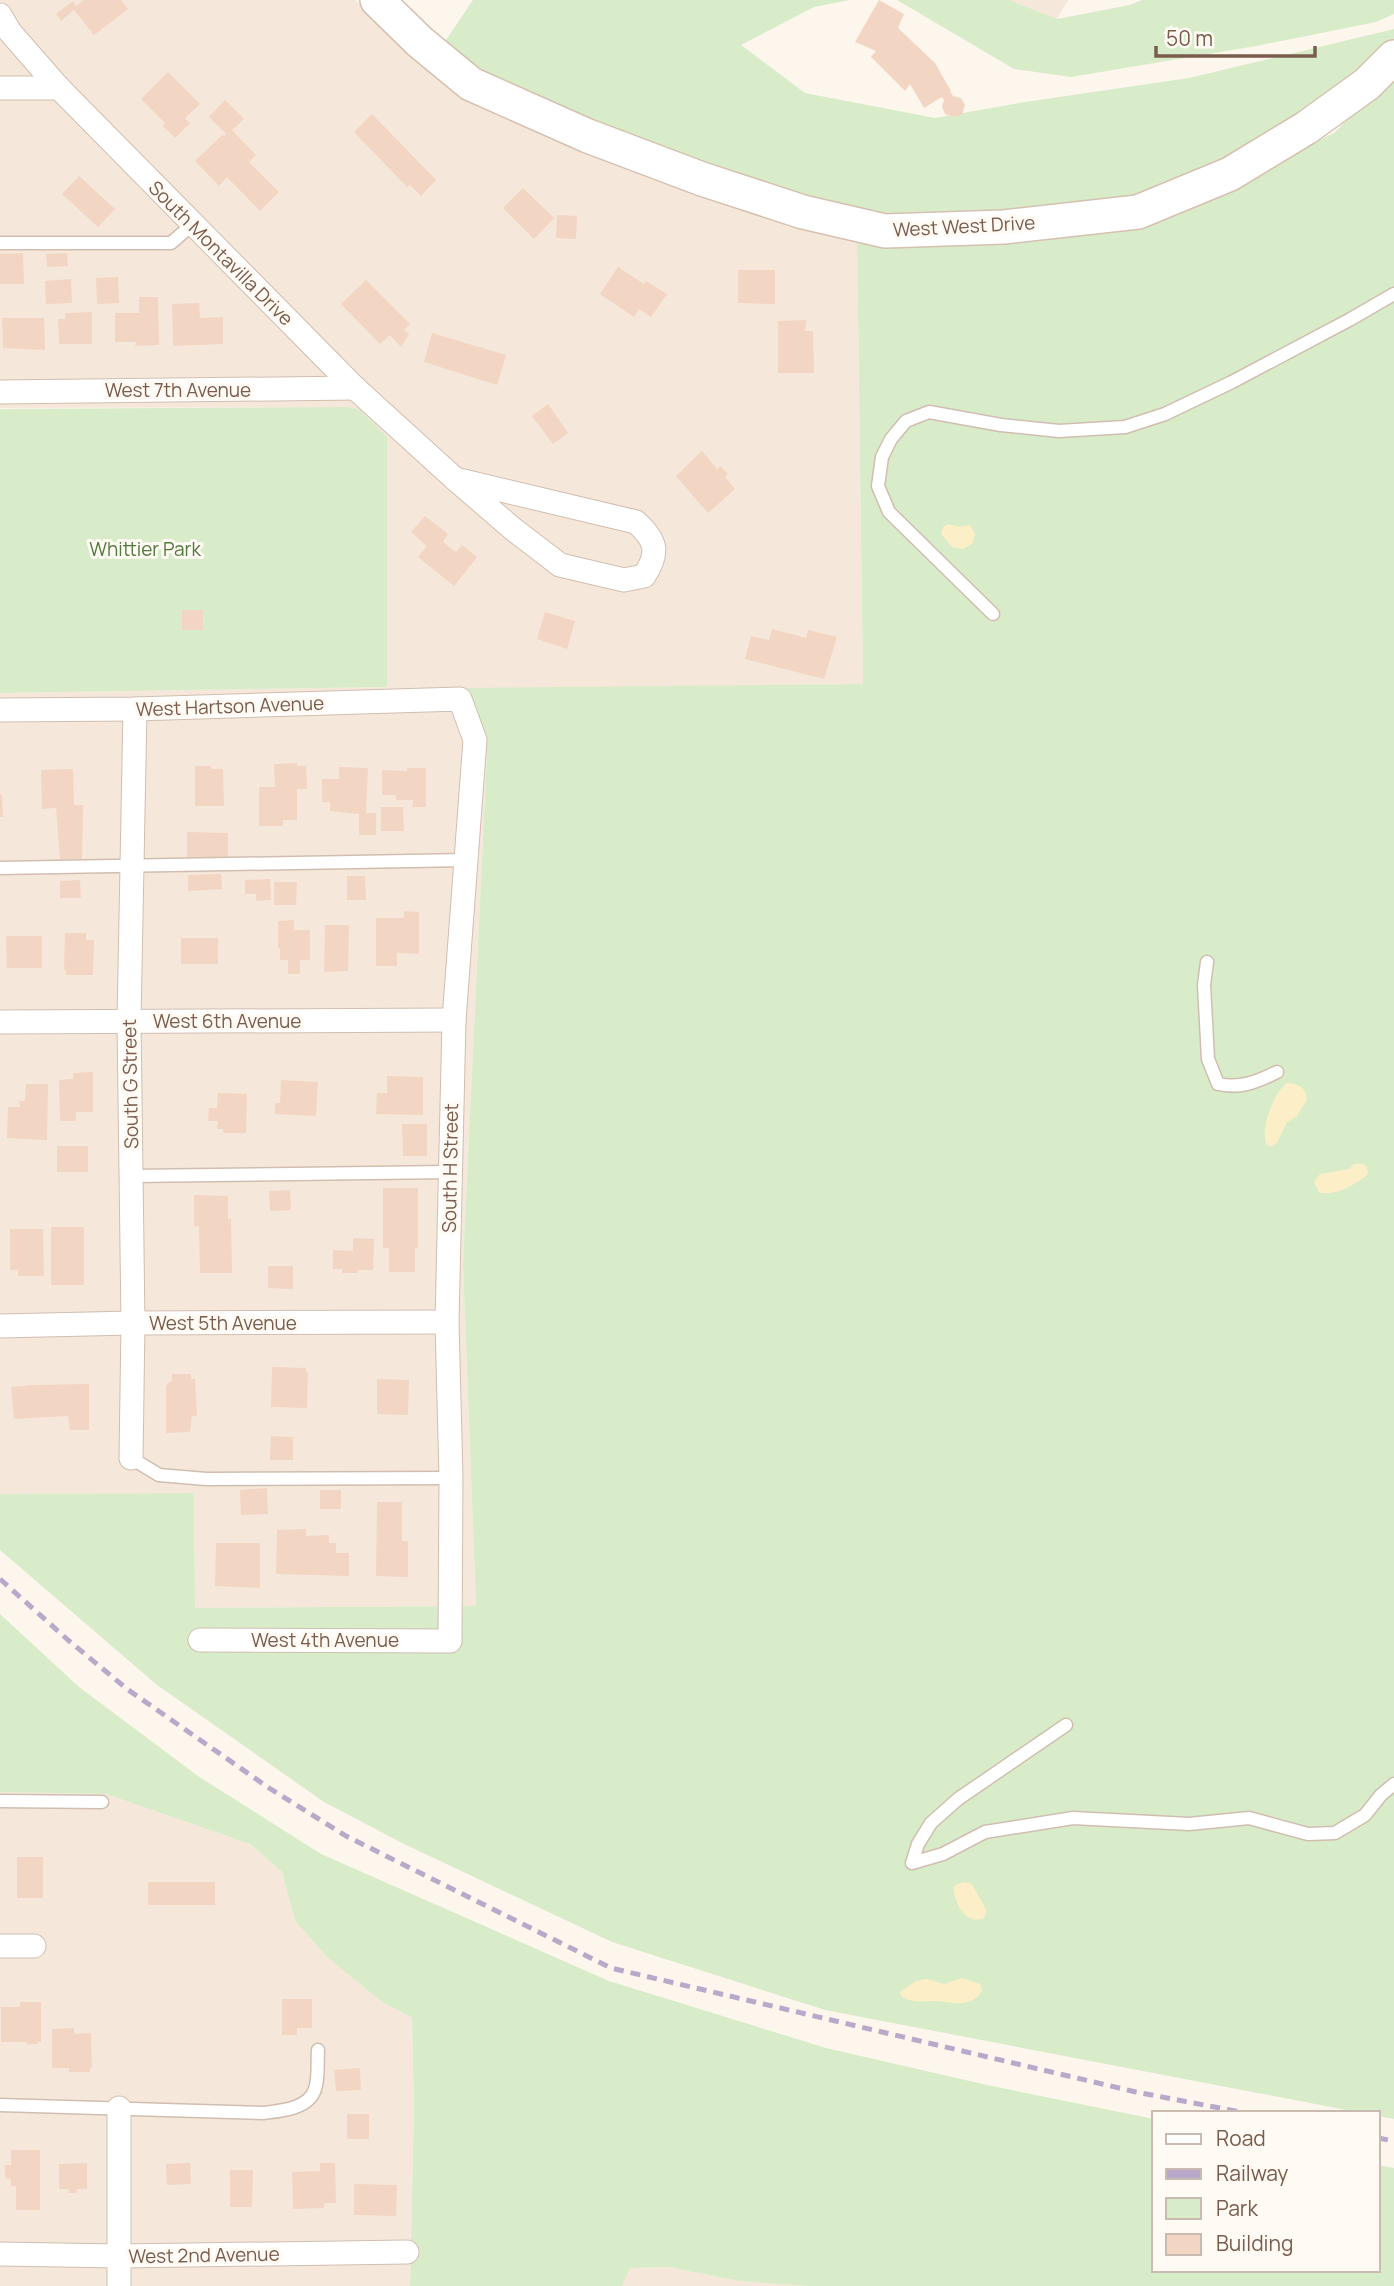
<svg xmlns="http://www.w3.org/2000/svg" width="1394" height="2286" viewBox="0 0 1394 2286" font-family="Manrope,sans-serif">
<style>
.residential{fill:#f5e8da}
.green{fill:#d8ecc9}
.sand{fill:#fcefc7}
.building{fill:#f3d5c3}
.lines{fill:none;stroke-linecap:round;stroke-linejoin:round}
.lane-casing{stroke:#d1beb0;stroke-width:15}
.street-casing{stroke:#d1beb0;stroke-width:25}
.secondary-casing{stroke:#d6c0b0;stroke-width:36}
.lane{stroke:#fff;stroke-width:12}
.street{stroke:#fff;stroke-width:23}
.secondary{stroke:#fff;stroke-width:33}
.rail{stroke:#b9a8c9;stroke-width:5;stroke-dasharray:10 7;stroke-linecap:butt}
.labels{text-anchor:middle;stroke-width:6;stroke-linejoin:round;paint-order:stroke}
.street-label{font-size:19px;fill:#7a5c4d;stroke:#fffaf3}
.park-label{font-size:19px;fill:#537a41;stroke:#fffaf3}
</style>
<rect width="100%" height="100%" fill="#fdf6ec"/>
<g class="residential">
<path d="M0 0H355L461 92 857 239 863 684 467 689 487 753 463 1264 476 1606 195 1608 194 1493 0 1494V693L387 687V437L350 407 0 408Z"/>
<path d="M1009 0H1068L1057 19Z"/>
<path d="M0 1792 106 1794 250 1844 282 1872 295 1921 328 1958 382 2002 412 2018 414 2108 410 2286H0Z"/>
<path d="M668 2267 739 2281 808 2286H622L630 2268Z"/>
</g>
<g class="green">
<path d="M473 0H850L814 7 741 45 805 93 935 118 1025 102 1189 78 1394 29V40L1361 76 1260 147 1150 200 956 220 842 214 558 110 481 75 442 46Z"/>
<path d="M897 0H1009L1057 19 1130 5 1142 0H1394V14L1376 22 1256 46 1071 77 1014 69Z"/>
<path d="M1394 74V2119L1378 2116V2113H1362L825 2010 612 1942 402 1843 324 1802 157 1685 0 1550V1494L194 1493 195 1608 476 1606 463 1264 487 753 467 688 863 684 857 239 1158 218 1334 133Z"/>
<path d="M350 407 360 410 387 437V687L0 693V409Z"/>
<path d="M0 1614 79 1687 198 1776 321 1854 609 1981 826 2048 987 2085 1154 2119V2270H1378V2165L1394 2168V2286H808L739 2281 668 2267 630 2268 622 2286H410L414 2108 412 2018 382 2002 328 1958 295 1921 282 1872 250 1844 106 1794 0 1792Z"/>
</g>
<g class="sand">
<path d="M948 524 959 527 970 525 975 534 973 543 963 549 952 547 941 534 943 527Z"/>
<path d="M1287 1083C1299 1084 1306 1087 1307 1100L1296 1117 1287 1122 1277 1143 1271 1146 1267 1145C1259 1130 1274 1092 1287 1083Z"/>
<path d="M1354 1164H1363L1367 1167 1368 1174 1366 1176C1354 1185 1334 1197 1319 1192L1314 1182 1320 1174 1349 1169Z"/>
<path d="M964 1882 971 1883 987 1911 983 1919C963 1923 957 1905 953 1889L955 1885Z"/>
<path d="M962 1978 980 1984 982 1991C970 2011 948 2000 929 2001 918 2002 912 2002 902 1997L900 1992 916 1981 927 1979 944 1984Z"/>
</g>
<g class="building">
<path d="M84 0H121L128 9 94 35 74 10 61 21 56 14 73 1 76 6Z"/>
<path d="M879 0 904 14 898 28 935 63 951 91 950 92 953 96 961 98 965 105 962 115 954 117 945 114 942 107 944 100 942 97 924 108 910 84 905 91 871 57 876 51 855 42Z"/>
<path d="M168 72 200 104 185 118 190 123 175 138 163 126 165 123 141 99Z"/>
<path d="M225 100 244 119 232 130 256 155 249 162 279 192 260 211 227 177 219 186 195 161 222 135 224 136 226 134 209 117Z"/>
<path d="M372 114 436 180 421 196 410 185 407 187 354 132Z"/>
<path d="M79 176 115 209 98 227 62 194Z"/>
<path d="M523 188 554 218 534 239 503 208Z"/>
<path d="M557 215 577 216 576 239 556 238Z"/>
<path d="M23 253 24 284H0V254Z"/>
<path d="M67 253 68 266 47 267 46 254Z"/>
<path d="M618 267 644 284 646 281 667 294 651 317 639 309 634 317 600 294Z"/>
<path d="M738 270H775V304L738 303Z"/>
<path d="M118 277 119 303 97 304 96 278Z"/>
<path d="M71 279 72 303 46 304 45 281Z"/>
<path d="M366 280 410 324 404 330 409 334 401 347 390 335 380 344 341 304Z"/>
<path d="M139 297H158L159 345 135 346 136 342H115V313H139Z"/>
<path d="M199 303 200 318 223 317V344L173 346 172 304Z"/>
<path d="M92 312V344H59L58 319H65V313Z"/>
<path d="M2 318H44L45 350 3 348Z"/>
<path d="M806 320 805 331H813L814 373H778V321Z"/>
<path d="M432 333 506 355 497 385 424 362Z"/>
<path d="M548 404 568 433 553 444 532 416Z"/>
<path d="M702 451 717 469 720 466 728 474 725 477 735 489 708 513 676 476Z"/>
<path d="M425 516 448 534 443 542 456 552 462 545 477 557 454 586 418 557 427 546 411 532Z"/>
<rect x="182" y="610" width="21" height="20"/>
<path d="M545 612 575 621 567 649 537 639Z"/>
<path d="M772 629 806 638 808 630 837 637 824 679 745 659 751 636 769 640Z"/>
<path d="M297 763V766H306L307 789H297V820H283V826H259V787H275L274 764Z"/>
<path d="M195 766H211V769H223L224 806H195Z"/>
<path d="M339 767 368 768 366 813H376V835H359V814L330 811V802H322V779H339Z"/>
<path d="M407 768H426V807H412L413 800H396V795H382V770L407 771Z"/>
<path d="M73 769 74 805H83L82 859H60L56 808 42 809 41 770Z"/>
<path d="M0 795H2L3 817H0Z"/>
<path d="M381 807H403L404 831H381Z"/>
<path d="M187 832 228 833V858H187Z"/>
<path d="M221 874 222 889 188 891V875Z"/>
<path d="M347 876H365L366 900H347Z"/>
<path d="M270 879 271 900 256 901V894H245V880Z"/>
<path d="M80 880 81 898H60V881Z"/>
<path d="M274 882H297L296 905H274Z"/>
<path d="M404 911 419 912V954L397 953V966H376V918H404Z"/>
<path d="M294 920V930H310V960H300V974H288V960H280V948H278V921Z"/>
<path d="M325 925H349L348 971 324 972Z"/>
<path d="M65 933H86V940H94L93 975H66V970H64Z"/>
<path d="M6 936H42V968H7Z"/>
<rect x="181" y="938" width="37" height="26"/>
<path d="M93 1072V1112H76V1121H60L59 1080 73 1079V1073Z"/>
<path d="M387 1076 423 1077V1115L376 1114 377 1093H387Z"/>
<path d="M281 1080 318 1082 316 1116 275 1114V1103H280Z"/>
<path d="M26 1084H48L47 1140 7 1138 8 1107H20L19 1101H25Z"/>
<path d="M218 1093 247 1094 246 1133H223V1129H217L218 1121H208L209 1108H217Z"/>
<path d="M402 1124H427V1156H403Z"/>
<rect x="57" y="1146" width="31" height="26"/>
<path d="M383 1188H418V1248H415V1272H389V1248H383Z"/>
<path d="M290 1190 291 1210 270 1211 269 1191Z"/>
<path d="M194 1195 228 1196V1219H231L232 1273H200L199 1226H194Z"/>
<rect x="51" y="1227" width="33" height="58"/>
<path d="M10 1229H43L44 1276H18V1270H10Z"/>
<path d="M353 1238 374 1239 373 1270H358L357 1273H342V1269H333V1250L353 1251Z"/>
<path d="M268 1266H293V1289L268 1288Z"/>
<path d="M272 1367 306 1368V1372H308L307 1408 271 1407Z"/>
<path d="M172 1374H191V1379H195L197 1416H192L190 1432 166 1433V1387L168 1383 172 1381Z"/>
<path d="M377 1379 409 1380 408 1415 377 1414Z"/>
<path d="M89 1384V1430H70L68 1416 14 1419 11 1387 33 1385Z"/>
<path d="M271 1436 293 1437V1460H270Z"/>
<path d="M267 1488 268 1514 241 1515 240 1490Z"/>
<rect x="320" y="1490" width="21" height="19"/>
<path d="M377 1502H402V1541H408V1577L376 1576Z"/>
<path d="M306 1529V1536L329 1535V1543H336V1553H349V1576L276 1574 277 1530Z"/>
<path d="M216 1543H260V1588L215 1586Z"/>
<rect x="17" y="1857" width="26" height="41"/>
<rect x="148" y="1882" width="67" height="23"/>
<path d="M282 1999H312V2028H297V2035H282Z"/>
<path d="M20 2002H41V2042H38V2044H27V2042H1V2007H20Z"/>
<path d="M74 2028V2034L91 2033 92 2068H90V2072H69V2068H52V2029Z"/>
<path d="M360 2068 361 2090 336 2091 334 2070Z"/>
<rect x="347" y="2114" width="22" height="25"/>
<path d="M11 2150H40V2210H16V2186H11V2179L5 2178V2165H11Z"/>
<path d="M87 2163V2189H77V2193H69V2189H59V2164Z"/>
<path d="M190 2163 191 2184 167 2185 166 2164Z"/>
<path d="M320 2163H335L336 2203H324V2208L293 2209 292 2172 320 2171Z"/>
<path d="M230 2170H253L252 2207H230Z"/>
<path d="M354 2184 397 2185 396 2216 354 2215Z"/>
</g>
<g class="lines">
<defs>
<g id="lane">
<path d="M0 243H171L193 224"/>
<path d="M993 614 889 512 878 486 882 457 891 439 906 421 929 412 1001 425 1059 431 1125 427 1165 414 1232 382 1349 320 1394 294"/>
<path d="M0 868 466 860"/>
<path d="M1207 962 1204 985 1208 1059 1218 1084C1240 1089 1257 1082 1277 1072"/>
<path d="M131 1176 450 1172"/>
<path d="M131 1458 159 1475 206 1479 451 1478"/>
<path d="M1066 1725 958 1799 931 1823 918 1844 912 1863 943 1854 985 1832 1073 1818 1189 1824 1249 1818 1308 1834 1335 1833 1365 1815 1381 1795 1394 1784"/>
<path d="M0 1801 102 1802"/>
<path d="M0 2105 263 2113C280 2111 309 2109 315 2089 319 2078 317 2062 318 2050"/>
</g>
<g id="street">
<path d="M0 15 10 32 59 88 355 388 455 479 513 529 560 565 624 580 644 576C660 552 656 540 636 522L455 479"/>
<path d="M0 88H59"/>
<path d="M0 392 355 388"/>
<path d="M0 710 135 709 460 699 475 740 454 1020 447 1322 451 1478 450 1641 200 1640"/>
<path d="M0 1022 454 1020"/>
<path d="M0 1326 133 1323 447 1322"/>
<path d="M131 1458 133 1323 129 1021 135 709"/>
<path d="M0 1946H34"/>
<path d="M119 2108V2286"/>
<path d="M0 2254 120 2256 407 2252"/>
</g>
<path id="secondary" d="M377 0 420 42 471 84 588 136 702 179 803 212 885 231 1004 227 1138 212 1230 174 1306 128 1367 84 1394 57"/>
</defs>
<use href="#lane" class="lane-casing"/>
<use href="#street" class="street-casing"/>
<use href="#secondary" class="secondary-casing"/>
<use href="#lane" class="lane"/>
<use href="#street" class="street"/>
<use href="#secondary" class="secondary"/>
<g class="rail">
<path d="M0 1579 68 1640 127 1689 269 1788 346 1836 611 1968 1136 2092 1246 2113"/>
<path d="M1378 2138 1394 2141"/>
</g>
</g>
<g class="labels">
<g class="street-label">
<text transform="translate(964 226) rotate(-3)" y="7">West West Drive</text>
<text transform="translate(221 253) rotate(45)" y="7">South Montavilla Drive</text>
<text x="178" y="397">West 7th Avenue</text>
<text transform="translate(230 706) rotate(-2)" y="7">West Hartson Avenue</text>
<text x="227" y="1028">West 6th Avenue</text>
<text transform="translate(130 1084) rotate(-91)" y="7">South G Street</text>
<text transform="translate(450 1168) rotate(-89)" y="7">South H Street</text>
<text x="223" y="1330">West 5th Avenue</text>
<text x="325" y="1647">West 4th Avenue</text>
<text transform="translate(204 2255) rotate(-1)" y="7">West 2nd Avenue</text>
</g>
<g class="park-label">
<text x="145" y="556">Whittier Park</text>
</g>
</g>
<rect x="1152" y="2111" width="228" height="161" fill="#fffaf3" stroke="#cabbb1" stroke-width="2"/>
<rect x="1166" y="2134" width="35" height="10" fill="#ffffff" stroke="#cabbb1" stroke-width="2"/>
<text x="1216" y="2146" font-size="21" fill="#7a5c4d">Road</text>
<rect x="1166" y="2169" width="35" height="10" fill="#b9a8c9" stroke="#cabbb1" stroke-width="2"/>
<text x="1216" y="2181" font-size="21" fill="#7a5c4d">Railway</text>
<rect x="1166" y="2198" width="35" height="21" fill="#d8ecc9" stroke="#cabbb1" stroke-width="2"/>
<text x="1216" y="2216" font-size="21" fill="#7a5c4d">Park</text>
<rect x="1166" y="2234" width="35" height="21" fill="#f3d5c3" stroke="#cabbb1" stroke-width="2"/>
<text x="1216" y="2251" font-size="21" fill="#7a5c4d">Building</text>
<path d="M1156 46v10h159v-10" fill="none" stroke="#7a5c4d" stroke-width="3.5"/>
<text x="1166" y="46" font-size="21" fill="#7a5c4d" stroke="#fffaf3" stroke-width="5" paint-order="stroke">50 m</text>
</svg>
